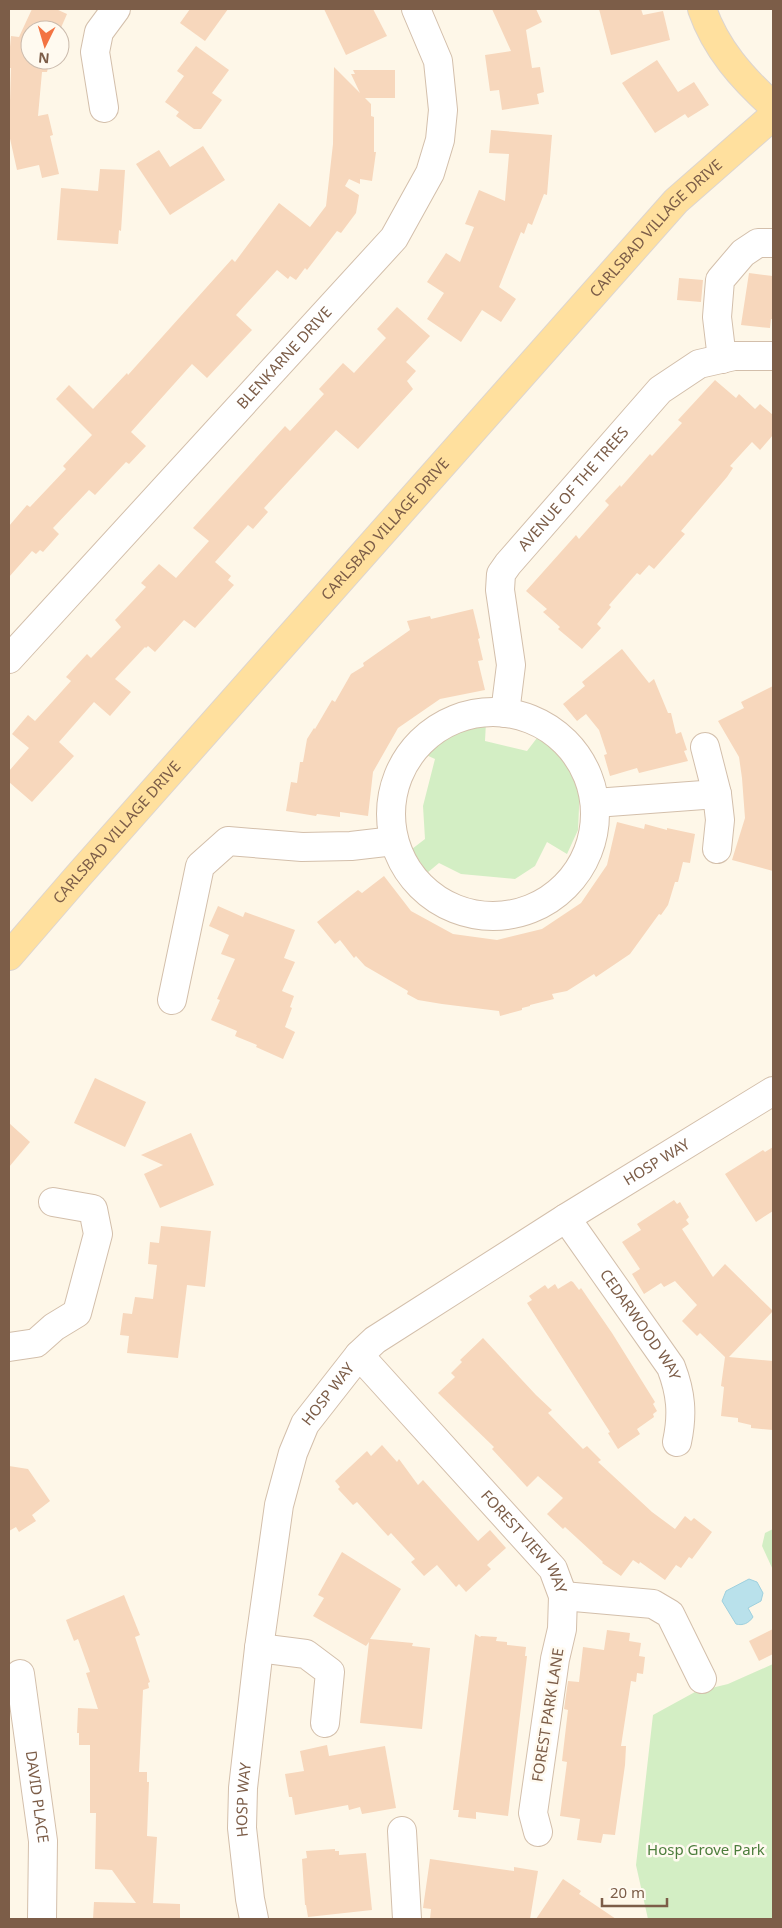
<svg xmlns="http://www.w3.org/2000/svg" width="782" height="1928" viewBox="0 0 782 1928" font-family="'Noto Sans',sans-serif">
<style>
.green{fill:#d3eec4}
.water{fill:#b9e1eb;stroke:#9ed0de}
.building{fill:#f7d7bc}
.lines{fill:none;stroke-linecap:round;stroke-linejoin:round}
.minor-casing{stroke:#d3bfab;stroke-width:30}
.major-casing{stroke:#ddd5cf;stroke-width:30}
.minor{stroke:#fff;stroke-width:28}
.major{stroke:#ffe09e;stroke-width:28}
.labels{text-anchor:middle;stroke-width:5;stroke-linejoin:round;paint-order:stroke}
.street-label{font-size:15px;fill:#7c5d48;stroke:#fffaf0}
.park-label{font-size:15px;fill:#4c7d3c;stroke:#fffaf0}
</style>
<rect width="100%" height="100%" fill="#fef7e8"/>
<g class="green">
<path d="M486 722 485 741 527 751 540 734 565 753 580 786 578 830 567 854 547 842 535 866 515 879 461 874 439 863 427 873 412 849 425 839 423 806 435 759 424 754C441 731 459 725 486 722Z"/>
<path d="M773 1529V1570L762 1546 765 1533Z"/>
<path d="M773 1664V1919H648L636 1865 653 1715 695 1692 728 1684Z"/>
</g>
<path class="water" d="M749 1579 757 1582 763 1593 761 1601 748 1608 753 1617C749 1623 743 1626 736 1624L722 1601 726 1591Z"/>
<g class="building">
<path d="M32 9H56L67 14 60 30H30V60H52L51 68H48L47 72H42L38 116 48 114 53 135 50 136 59 174 42 178 39 165 17 170 9 134 11 68H9V58L11 36 19 37Z"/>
<path d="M190 9H228L205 41 180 23Z"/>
<path d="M324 9H373L387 36 346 55Z"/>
<path d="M492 9H536L542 22 526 30 532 68 540 67 544 92 537 94 539 104 502 110 499 90 490 91 485 55 511 51Z"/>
<path d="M599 9H641L643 15 663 11 670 40 611 55Z"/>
<path d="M196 46 229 70 212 93 222 100 201 129H194L176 116 179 112 165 102 184 76 177 71Z"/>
<path d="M657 60 678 92 694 82 709 105 688 118 685 114 655 133 622 83Z"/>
<path d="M334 67 360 93 351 74H355L353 70H395V98H365L371 104V116L374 117V152H376L372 181 360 179V184L349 179 345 186 359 195 356 213 341 233 337 231 307 270 305 268 296 280 290 276 288 279 277 270 236 315 252 330 207 378 192 364 131 432 146 446 129 464 126 462 95 495 89 490 53 528 59 534 43 552 40 550 36 554 32 551 9 577V526L27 505 30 507 66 469 63 466 92 435 56 399 69 385 93 409 127 373 128 375 232 259 235 262 279 203 310 227 326 206 333 144Z"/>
<path d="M491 130 552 135 547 195 544 194 532 225 528 223 524 234 521 232 499 287 516 299 501 322 482 310 461 342 427 319 444 293 427 282 446 253 460 262 474 227 465 224 479 190 505 201 509 154 489 153Z"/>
<path d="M203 146 225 180 170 215 136 164 159 150 170 167Z"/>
<path d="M100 169 125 170 121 231 119 230 118 244 57 240 61 188 98 191Z"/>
<path d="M749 273 773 276V319H771L770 328 741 325Z"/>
<path d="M679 278 703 280 701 302 677 300Z"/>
<path d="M397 307 430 336 406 362 416 371 407 381 413 389 358 449 336 430 264 508 268 512 253 529 248 525 215 562 231 576 228 580 234 585 195 628 184 620 155 652 148 646 146 648 145 647 115 679 131 692 110 716 94 702 59 742 74 756 32 802 9 782V771L29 748 12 734 28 715 35 721 71 681 66 677 87 654 91 658 121 627 115 620 146 587 141 583 159 564 176 578 209 541 193 528 285 426 290 431 324 394 319 389 343 363 354 373 386 338 377 329Z"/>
<path d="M715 380 736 398 739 394 755 409 760 404 773 415V435L760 450 752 442 730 466 733 468 727 477 681 531 685 534 654 569 649 565 640 575 637 573 609 605 611 607 597 624 601 628 582 649 558 629 560 627 543 612 547 609 526 591 576 535 579 539 609 505 605 501 620 485 621 487 650 454 652 456 682 423 678 420Z"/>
<path d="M473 609 480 638 478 639 483 660 478 661 485 690 440 699 398 728 373 772 368 816 340 812V817L317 814 316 816 286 811 291 782 297 783 300 762H303L307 739 314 728 315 729 332 700 335 702 351 674 364 666 363 663 410 630 407 621 430 616 431 619Z"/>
<path d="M622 649 649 683 654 679 668 713H671L676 734 681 732 687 750 684 751 688 761 639 773 637 768 610 776 604 755 607 754 599 730 586 714 577 721 563 704 585 686 582 682Z"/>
<path d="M773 686V871L732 860 745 818 742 778 739 757 718 721 744 708 741 702Z"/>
<path d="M617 822 644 829 645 824 667 830V828L695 834 690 863 683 862 678 882H675L668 905 661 915 659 914 630 954 596 977 594 974 567 991 552 994 554 999 530 1005V1006L522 1008V1010L500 1016 499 1011 442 1004 418 1000 407 994 408 991 365 966 356 956 354 958 340 940 335 944 317 922 358 890 362 893 384 876 411 911 453 934 497 940 542 929 581 903 607 865Z"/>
<path d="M218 906 243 917 245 912 295 930 284 958 295 962 282 991 294 996 290 1007 292 1008 285 1027 295 1032 283 1059 256 1047 257 1045 235 1036 237 1031 211 1020 220 1000 217 999 235 959 221 954 229 935 209 926Z"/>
<path d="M95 1078 146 1102 125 1147 74 1123Z"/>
<path d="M9 1123 30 1142 9 1167Z"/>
<path d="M191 1133 214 1185 160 1208 144 1174 163 1165 141 1155Z"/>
<path d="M773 1147V1211L756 1222 725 1174 763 1150 765 1152Z"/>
<path d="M674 1200 677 1204 680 1202 689 1217 686 1220 689 1224 682 1229 713 1277 725 1264 773 1311 729 1357 773 1361V1430L751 1428V1425L738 1422V1418L721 1416 724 1387 721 1386 725 1357 700 1333 697 1336 682 1321 697 1305 675 1281 664 1287 661 1283 644 1294 632 1274 640 1269 622 1242 641 1230 637 1224Z"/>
<path d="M161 1226 211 1231 205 1287 187 1285 178 1358 127 1353 129 1336 120 1335 123 1313 132 1314 135 1297 153 1299 157 1265 148 1264 150 1242 159 1243Z"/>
<path d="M571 1281 573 1282 579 1290 581 1288 612 1333 655 1402 653 1404 657 1411 653 1414 654 1417 637 1429 640 1434 618 1449 608 1433 610 1432 527 1303 532 1300 529 1296 545 1285 548 1289 555 1284 558 1289Z"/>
<path d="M483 1338 536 1395 552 1410 548 1413 583 1449 587 1446 601 1460 598 1462 652 1512 675 1529 685 1516 691 1521 694 1518 712 1532 692 1559 689 1557 681 1568 676 1565 665 1580 640 1562 639 1564 633 1560 621 1576 602 1563 603 1562 565 1527 563 1529 547 1514 563 1498 538 1476 527 1487 492 1449 494 1447 438 1393 455 1377 451 1373 462 1362 460 1360Z"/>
<path d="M382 1445 397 1462 399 1459 418 1485 423 1480 478 1541 490 1530 506 1548 487 1565 491 1569 466 1592 459 1584 456 1587 437 1565 424 1576 411 1562 415 1559 391 1533 388 1536 357 1502 353 1505 338 1489 340 1487 335 1481 367 1451 371 1456Z"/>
<path d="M9 1466 28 1469 50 1501 32 1515 36 1521 19 1532 16 1527 9 1531Z"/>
<path d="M342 1552 401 1589 370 1639 413 1643 412 1646 430 1648 422 1729 360 1723 369 1642 366 1646 313 1616 324 1598 318 1595Z"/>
<path d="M124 1595 140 1635 135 1637 150 1682 148 1683 149 1688 143 1690 139 1772H147V1782H149L147 1836 157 1837 153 1903 180 1904V1919H93L94 1902 136 1903 112 1870 95 1869 96 1813H90V1745H79V1733H77L78 1708 98 1709 86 1673 90 1672 78 1639 74 1641 66 1620Z"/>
<path d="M773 1629V1654L759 1661 749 1641Z"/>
<path d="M607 1630 630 1633 629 1641 641 1643 639 1656 645 1657 643 1674 637 1673 636 1682 631 1681 621 1746H626L625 1765 615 1835 603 1834 601 1843 577 1840 580 1819 560 1816 567 1762 562 1761 568 1710 564 1709 568 1681 579 1682 583 1647 604 1650Z"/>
<path d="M475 1634 480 1637 481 1636 497 1637 496 1641 507 1642V1645L526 1647 525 1656H527L508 1816 476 1812V1819L458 1817 459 1810H453Z"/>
<path d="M327 1745 329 1756 385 1746 396 1808 362 1814 360 1807 349 1810 348 1805 295 1815 292 1797H289L285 1774 304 1771 300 1751Z"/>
<path d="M335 1849V1851H339V1855L366 1853 372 1910 308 1917 306 1905H305L302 1859 307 1858 306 1851Z"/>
<path d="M430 1859 514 1871V1867L538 1871 530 1919H430L431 1909 423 1908Z"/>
<path d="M563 1879 581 1891 579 1894 616 1919H536Z"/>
</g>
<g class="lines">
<defs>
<g id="minor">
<path d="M104 108 95 52 99 32 116 9"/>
<path d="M722 359 717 317 720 280 743 253 758 243H773"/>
<path id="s1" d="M9 659 394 238 430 173 440 140 443 110 438 61 416 9"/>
<circle cx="493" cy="814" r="102"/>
<path id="s2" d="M505 713 511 665 500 590 501 574 508 564 660 390 699 364 734 356H773"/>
<path d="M705 747 717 794 720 820 717 849"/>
<path d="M595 803 717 794"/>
<path d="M172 1000 200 866 228 841 302 847 351 846 394 841"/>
<path id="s3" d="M566 1218 671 1367C681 1393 683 1414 677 1442"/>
<path d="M9 1347 36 1343 54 1327 77 1313 98 1234 93 1209 53 1202"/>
<path id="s4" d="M359 1355 553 1569 563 1596 562 1629 555 1659 533 1813 538 1832"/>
<path d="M563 1596 653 1604 670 1614 702 1679"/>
<path d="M259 1648 306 1654 330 1672 325 1723"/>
<path id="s5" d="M20 1674 43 1841 42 1919"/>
<path d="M402 1831 407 1919"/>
<path id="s6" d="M254 1919 250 1899 242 1828 243 1788 259 1648 279 1505 293 1453 305 1424 359 1355 375 1340 566 1218 773 1091"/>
</g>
<g id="major">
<path d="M702 9C716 49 742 78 773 106"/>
<path id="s7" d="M9 956 79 875 676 201 773 116"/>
</g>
</defs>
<use href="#minor" class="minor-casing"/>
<use href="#major" class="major-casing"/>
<use href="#minor" class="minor"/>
<use href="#major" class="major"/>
</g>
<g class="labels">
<g class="street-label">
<text dy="5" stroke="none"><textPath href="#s7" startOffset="974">CARLSBAD VILLAGE DRIVE</textPath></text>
<text dy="5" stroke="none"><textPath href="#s1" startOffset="408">BLENKARNE DRIVE</textPath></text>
<text dy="5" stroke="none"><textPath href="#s2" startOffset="252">AVENUE OF THE TREES</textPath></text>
<text dy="5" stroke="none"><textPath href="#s7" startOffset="569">CARLSBAD VILLAGE DRIVE</textPath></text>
<text dy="5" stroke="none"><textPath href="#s7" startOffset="164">CARLSBAD VILLAGE DRIVE</textPath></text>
<text dy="5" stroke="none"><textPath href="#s6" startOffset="945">HOSP WAY</textPath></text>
<text dy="5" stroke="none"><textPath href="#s3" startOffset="130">CEDARWOOD WAY</textPath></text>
<text dy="5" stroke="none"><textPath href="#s6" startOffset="540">HOSP WAY</textPath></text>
<text dy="5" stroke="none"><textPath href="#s4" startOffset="250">FOREST VIEW WAY</textPath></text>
<text transform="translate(548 1715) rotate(-81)" y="5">FOREST PARK LANE</text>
<text dy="5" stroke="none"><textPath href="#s5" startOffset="124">DAVID PLACE</textPath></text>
<text dy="5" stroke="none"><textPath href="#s6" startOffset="120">HOSP WAY</textPath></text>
</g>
<g class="park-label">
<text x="706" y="1855">Hosp Grove Park</text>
</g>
</g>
<rect width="782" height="1928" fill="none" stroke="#7c5d48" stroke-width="20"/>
<g transform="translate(45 45) rotate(185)"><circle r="24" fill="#fffaf0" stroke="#cbbbad"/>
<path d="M0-4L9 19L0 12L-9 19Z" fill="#f37342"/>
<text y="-8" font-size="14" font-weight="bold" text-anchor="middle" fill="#7c5d48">N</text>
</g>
<path d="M602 1898v8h65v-8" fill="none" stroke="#7c5d48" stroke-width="2.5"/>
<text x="610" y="1898" font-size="15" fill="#7c5d48" stroke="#fffaf0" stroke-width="4" paint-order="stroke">20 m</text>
</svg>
